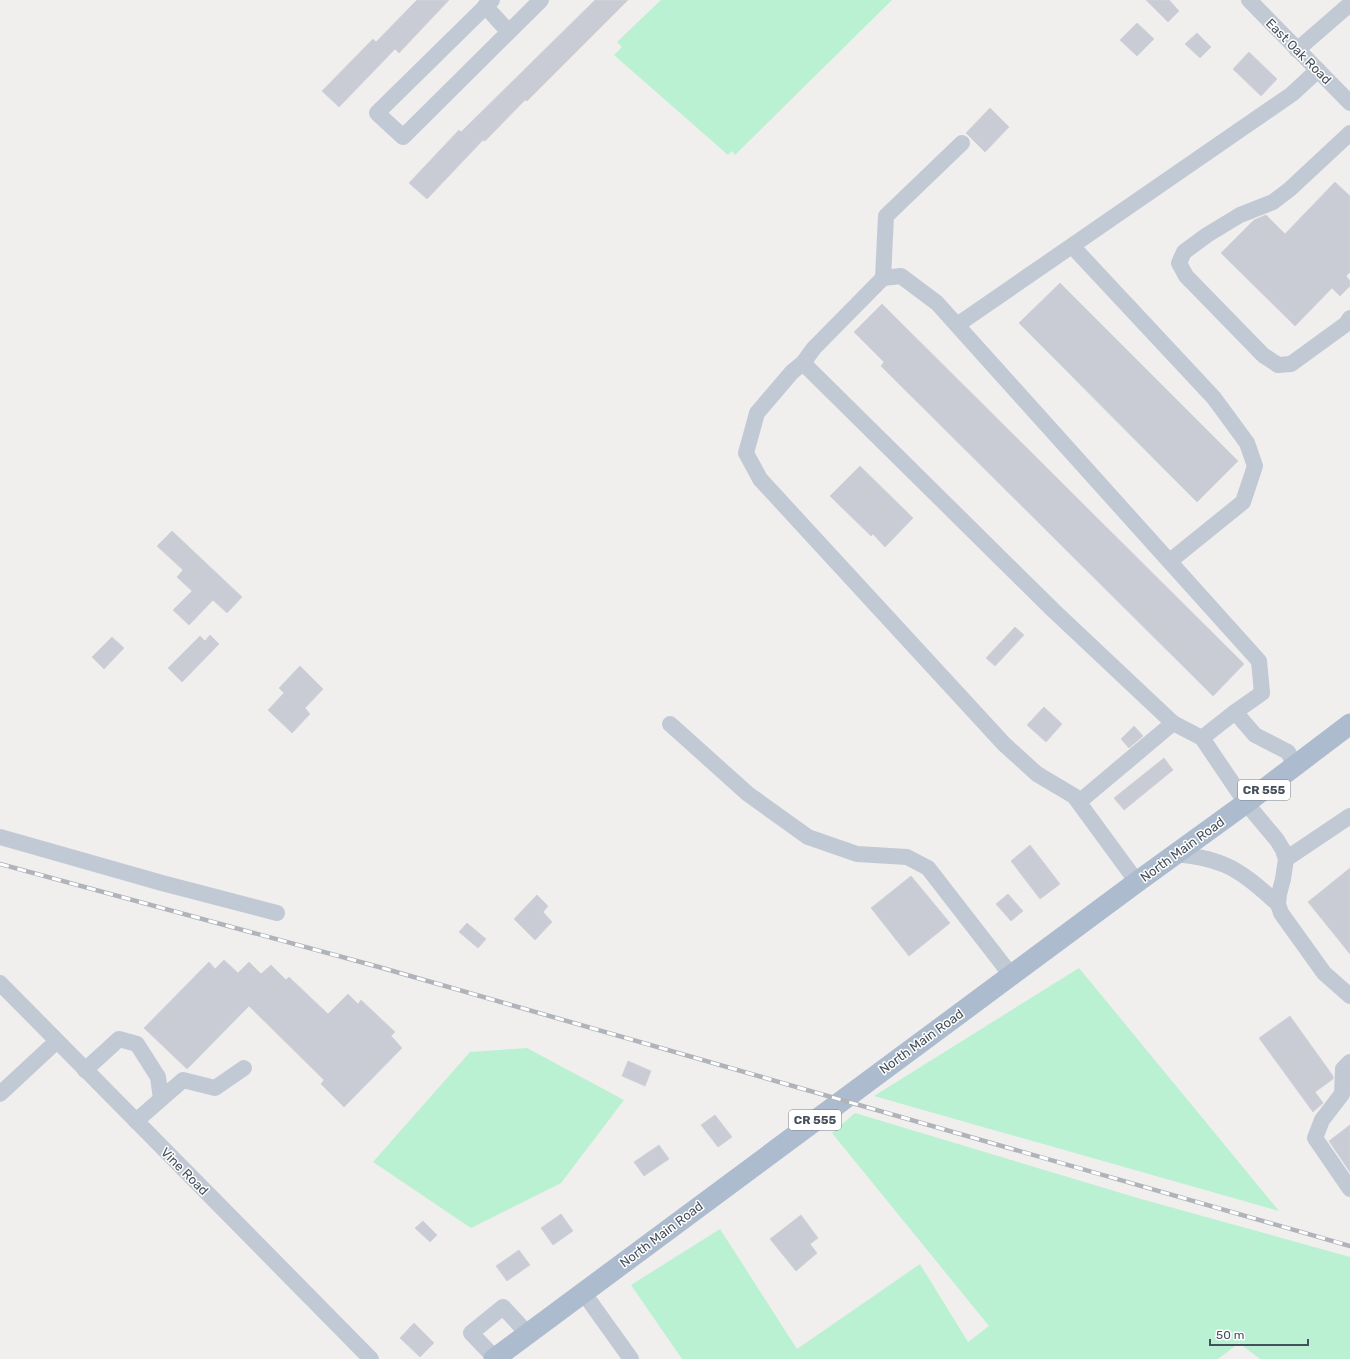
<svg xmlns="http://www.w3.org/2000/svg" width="1350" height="1359" viewBox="0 0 1350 1359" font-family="Rubik,sans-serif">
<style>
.green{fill:#b9f1d2}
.building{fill:#c9ccd4;stroke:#d1d3da}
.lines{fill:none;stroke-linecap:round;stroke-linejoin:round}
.minor{stroke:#c0c9d4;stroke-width:16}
.major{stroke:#acbcce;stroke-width:21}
.rail-casing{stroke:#b0b3b9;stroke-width:4.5}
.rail{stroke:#fff;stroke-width:3;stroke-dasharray:9;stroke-linecap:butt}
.labels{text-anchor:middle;stroke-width:3;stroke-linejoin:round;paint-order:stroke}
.shield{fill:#fff;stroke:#7d848d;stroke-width:1}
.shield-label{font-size:12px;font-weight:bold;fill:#45505c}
.street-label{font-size:13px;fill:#45505c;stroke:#fff}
</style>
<rect width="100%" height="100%" fill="#f1eeee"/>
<g class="green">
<path d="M661 0H892L735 155 732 151 728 155 614 55 622 47 617 42Z"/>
<path d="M1079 968 1279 1211 874 1096Z"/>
<path d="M527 1048 624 1100 561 1183 471 1228 373 1162 470 1052Z"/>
<path d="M855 1113 1141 1199 1350 1257V1359H1260L1239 1343 1218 1359H682L631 1285 720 1229 797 1349 920 1264 968 1342 989 1326 832 1133Z"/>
</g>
<g class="building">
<path d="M417 0H449L399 53 395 49 339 107 322 91 373 39 376 42Z"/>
<path d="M595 0H628L527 101 525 100 485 141 483 140 427 199 409 183 459 130 461 132Z"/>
<path d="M1146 0H1169L1179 11 1168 22Z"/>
<path d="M1137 23 1154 39 1137 56 1120 40Z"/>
<path d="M1197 33 1211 47 1200 58 1185 44Z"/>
<path d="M1249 52 1277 79 1261 96 1233 69Z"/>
<path d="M990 108 1009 127 985 152 966 133Z"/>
<path d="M1335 182 1350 196V272L1346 276 1350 281V286L1340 296 1332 288 1295 326 1221 253 1254 220 1266 215 1285 234Z"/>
<path d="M1060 283 1238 461 1197 502 1019 323Z"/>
<path d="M882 304 1244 664 1213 696 881 366 884 362 854 332Z"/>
<path d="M860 466 913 518 885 547 873 534 871 536 830 496Z"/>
<path d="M172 531 242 597 227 613 213 600 189 625 173 610 192 591 177 577 183 570 157 546Z"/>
<path d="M1015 627 1024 635 995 666 986 658Z"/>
<path d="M210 635 219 644 182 682 168 668 200 636 205 641Z"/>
<path d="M112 637 124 648 104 669 92 657Z"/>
<path d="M300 666 323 689 305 708 310 714 292 733 268 710 284 693 279 688Z"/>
<path d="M1044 707 1062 724 1046 742 1027 725Z"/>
<path d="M1134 726 1143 736 1129 748 1121 739Z"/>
<path d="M1164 758 1173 770 1124 810 1114 798Z"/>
<path d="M1030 845 1060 884 1040 899 1011 861Z"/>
<path d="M1350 868V954L1308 902Z"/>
<path d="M911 876 950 923 909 956 871 908Z"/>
<path d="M1008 894 1023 911 1011 921 996 904Z"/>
<path d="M537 895 548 906 543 912 552 922 535 940 514 919Z"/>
<path d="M467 923 486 939 478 948 459 932Z"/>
<path d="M224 960 238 973 249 962 261 974 271 965 286 980 289 977 328 1014 348 994 358 1004 361 1000 395 1032 391 1036 402 1048 344 1107 321 1084 324 1080 249 1006 187 1069 144 1028 209 962 215 969Z"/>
<path d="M1290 1016 1333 1076V1079L1315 1092 1323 1103 1313 1112 1259 1038Z"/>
<path d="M628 1061 651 1071 645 1086 622 1076Z"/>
<path d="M715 1115 732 1137 718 1147 701 1125Z"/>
<path d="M1350 1125V1172L1329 1141Z"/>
<path d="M659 1145 669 1159 644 1176 634 1162Z"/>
<path d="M561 1214 573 1231 553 1245 541 1228Z"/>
<path d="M801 1215 818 1238 810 1244 817 1253 796 1271 770 1239Z"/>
<path d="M423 1221 437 1235 430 1242 415 1228Z"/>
<path d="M519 1250 530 1265 507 1281 496 1266Z"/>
<path d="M414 1323 434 1343 420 1357 400 1338Z"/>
</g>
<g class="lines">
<g class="minor">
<path d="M492 0 377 113 403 137 541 0"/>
<path d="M1249 0 1350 103"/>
<path d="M485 6 508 31"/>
<path d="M1297 50 1350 4"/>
<path d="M1350 133 1290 189 1273 202 1240 215 1207 235 1184 252 1179 263 1186 276 1263 355 1278 365 1291 364 1346 324 1350 318"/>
<path d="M1072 246 1214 398 1247 443 1255 466 1243 502 1170 561"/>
<path d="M883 278 886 216 962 143"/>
<path d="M957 325 1292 94 1318 70"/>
<path d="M803 363 792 372 757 413 746 453 760 479 1004 744 1037 774 1074 796 1137 882"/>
<path d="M670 724 748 794 808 837 857 854 907 857 928 868 1011 975"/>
<path d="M1202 738 1235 712"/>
<path d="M1295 766 1288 752 1255 735 1235 712 1262 693 1259 661 937 303 901 276 883 278 814 348 803 363 1053 610 1173 723 1202 738 1246 803 1277 840 1283 850 1286 859 1283 879 1279 894 1278 904 1281 913 1324 973 1350 996"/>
<path d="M1079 802 1173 723"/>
<path d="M0 837 162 883 277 913"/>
<path d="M1176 854C1193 856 1209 858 1225 865 1244 873 1262 890 1278 904"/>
<path d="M1286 859 1350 816"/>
<path d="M0 983 371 1359"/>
<path d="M1350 1062 1343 1069 1342 1094 1322 1120 1315 1138 1350 1189"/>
<path d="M85 1070 119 1039 137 1044 158 1077 161 1099"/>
<path d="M0 1094 57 1041"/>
<path d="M136 1121 183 1080 215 1088 244 1068"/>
<path d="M583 1292 631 1359"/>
<path d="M495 1358 471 1333 503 1307 528 1334"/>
</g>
<path class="major" d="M494 1359 1137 882 1246 803 1350 724"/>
<defs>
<path id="rail" d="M0 864 379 967 1350 1246"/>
</defs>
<use href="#rail" class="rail-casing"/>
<use href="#rail" class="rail"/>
</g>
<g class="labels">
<g class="shield">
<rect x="1238" y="780" width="52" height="20" rx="3"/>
<rect x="789" y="1110" width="52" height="20" rx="3"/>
</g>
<g class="shield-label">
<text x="1264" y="794">CR 555</text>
<text x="815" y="1124">CR 555</text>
</g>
<g class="street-label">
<text transform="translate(1299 51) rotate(45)" y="5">East Oak Road</text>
<text transform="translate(1182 849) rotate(-36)" y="5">North Main Road</text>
<text transform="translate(921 1041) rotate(-36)" y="5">North Main Road</text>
<text transform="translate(185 1171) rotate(45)" y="5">Vine Road</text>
<text transform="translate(661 1234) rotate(-37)" y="5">North Main Road</text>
</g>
</g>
<path d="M1210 1339v6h98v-6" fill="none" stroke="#45505c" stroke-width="2"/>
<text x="1216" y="1339" font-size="12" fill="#45505c" stroke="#ffffff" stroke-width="3" paint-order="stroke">50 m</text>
</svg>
